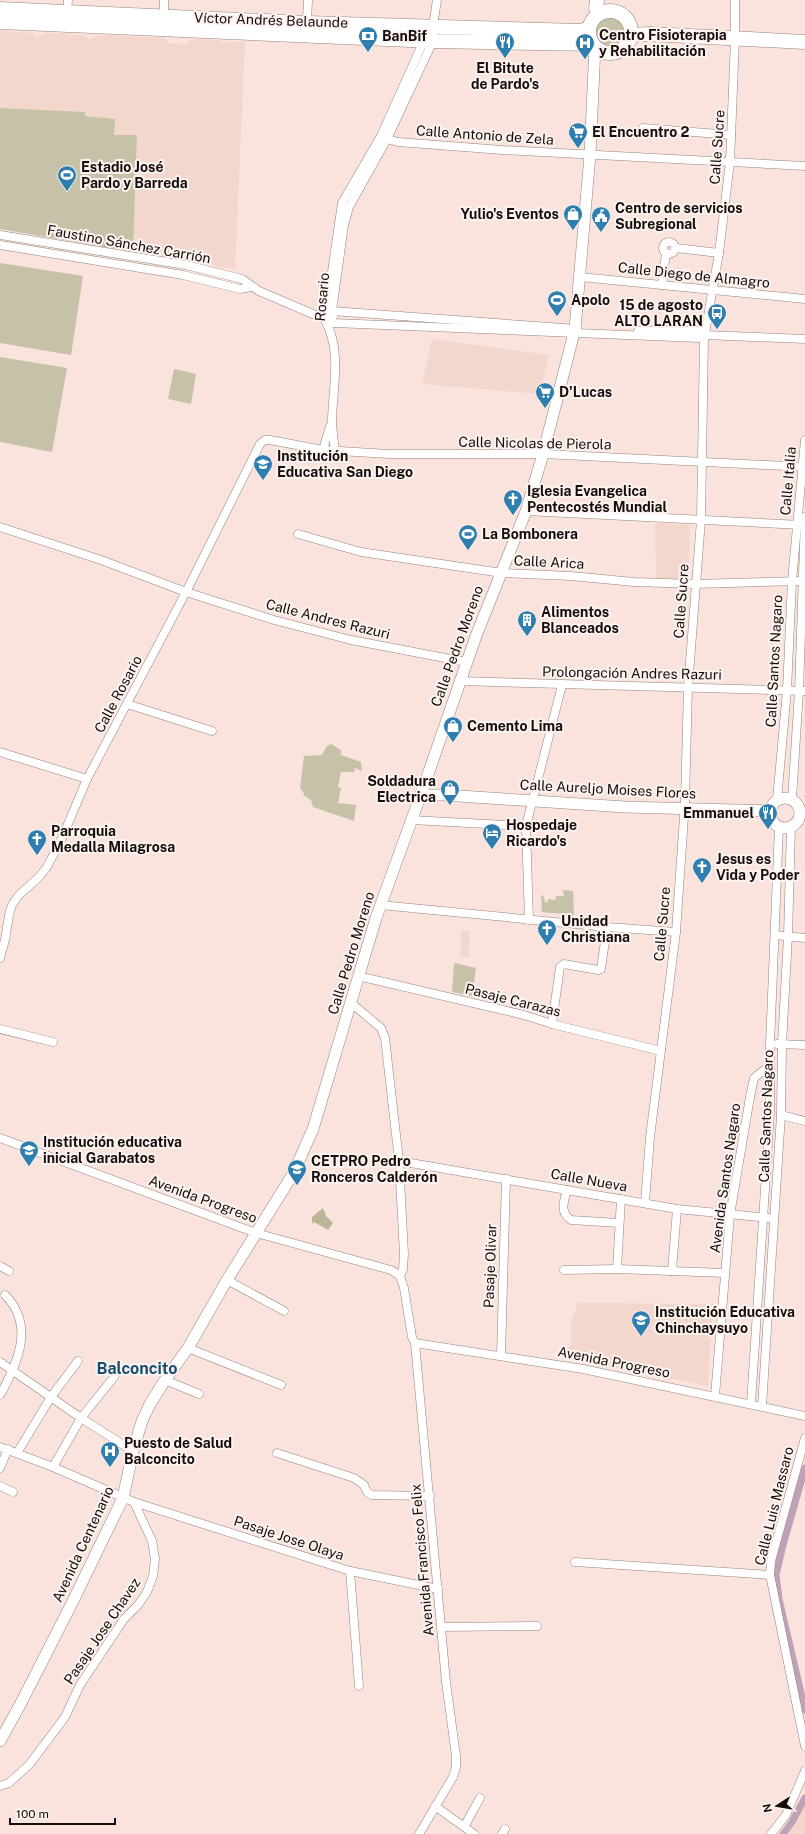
<svg xmlns="http://www.w3.org/2000/svg" width="805" height="1834" viewBox="0 0 805 1834" font-family="'Public Sans',sans-serif">
<style>
.built{fill:#f3d6cc}
.green{fill:#c5c2a7}
.forest{fill:#bab797}
.lines{fill:none;stroke-linecap:round;stroke-linejoin:round}
.canal{stroke:#bfa2b7;stroke-width:7}
.street-casing{stroke:#97837d;stroke-width:9}
.secondary-casing{stroke:#97837d;stroke-width:12}
.highway-casing{stroke:#97837d;stroke-width:15}
.street{stroke:#fff;stroke-width:8}
.secondary{stroke:#fff;stroke-width:11}
.highway{stroke:#fff;stroke-width:14}
.labels{text-anchor:middle;stroke-width:4;stroke-linejoin:round;paint-order:stroke}
.street-label{font-size:14px;fill:#140d0b;stroke:#fcf3f0}
.poi-label{font-size:14px;font-weight:bold;fill:#140d0b;stroke:#fcf3f0;text-anchor:start}
.quarter-label{font-size:16px;font-weight:bold;fill:#184f71;stroke:#fcf3f0}
</style>
<rect width="100%" height="100%" fill="#f9e3dc"/>
<g class="built">
<path d="M0 31 34 33V36L43 35 44 33 84 35 88 39H92L96 35 164 38 169 43 187 44 190 39 221 40 223 43 245 41 235 269 215 266 213 264 208 263 206 265 133 252 137 135H114L115 119 85 116V112L0 108Z"/>
<path d="M432 339 549 355 539 394 422 384Z"/>
<path d="M655 523 688 525 690 527 688 579 686 581H674L673 579H656Z"/>
<path d="M461 931H470L469 958 460 956Z"/>
<path d="M578 1303 713 1304 708 1386 557 1356 572 1345 571 1322Z"/>
<path d="M805 1801V1834H782Z"/>
</g>
<g class="green">
<circle cx="610" cy="32" r="16"/>
<path d="M0 108 85 112V116L115 119 114 135H137L133 252 0 229Z"/>
<path d="M0 263 83 276 71 355 0 343Z"/>
<path d="M0 357 67 368 52 452 0 442Z"/>
<path d="M174 369 196 374 191 404 168 399Z"/>
<path d="M331 744 341 750V755L361 762 362 771 355 768 354 772H341L338 787 341 788 338 803 356 805 354 821 313 807 311 800 303 795 304 793 300 788 304 756 322 755 326 747Z"/>
<path d="M563 890 573 891 574 915 542 912 541 896 543 895 545 902H548V899L555 900 556 896H564Z"/>
<path d="M454 963 476 968 472 996 452 992Z"/>
</g>
<path class="forest" d="M323 1208 326 1216 333 1223 328 1230 314 1222 312 1224V1217Z"/>
<g class="lines">
<g class="canal">
<path d="M805 1468 783 1545 776 1575 779 1599 805 1710"/>
<path d="M783 1834 792 1822 805 1798"/>
</g>
<defs>
<g id="street">
<path d="M67 11 68 0"/>
<path d="M164 20V0"/>
<path d="M307 23 308 0"/>
<path d="M643 128 731 135"/>
<path d="M381 136 387 139 398 142 502 150 805 166"/>
<path d="M0 235 186 265 242 279 259 291 334 323 700 338 704 335"/>
<circle cx="669" cy="248" r="6"/>
<path d="M0 245 183 275 240 289 251 287"/>
<path d="M676 248 719 253"/>
<path d="M580 277 805 299"/>
<path d="M662 285 666 253"/>
<path d="M317 315 325 311H332L577 329"/>
<path d="M333 316 332 311 344 225 349 207 387 139 433 41V26L437 0"/>
<path d="M638 331H700L704 335 805 339"/>
<path d="M323 450 330 426"/>
<path d="M335 451C334 441 332 430 332 420 333 386 342 351 325 320L342 203 381 136 425 38"/>
<path d="M526 511 801 525"/>
<path d="M0 527 101 560 186 592 274 620 351 640 466 662"/>
<path d="M298 534 361 552 502 573 571 576 634 582 695 584 802 581"/>
<path d="M459 681 805 691"/>
<path d="M127 704 212 731"/>
<path d="M0 752 87 779"/>
<path d="M792 799 799 691 805 517"/>
<path d="M777 800 787 690 792 581 805 440"/>
<path d="M411 820 526 826"/>
<path d="M380 905 607 927 676 932"/>
<path d="M529 920 526 826 562 685"/>
<path d="M775 935 805 938"/>
<path d="M0 958 5 940 9 915 12 905 19 895 39 877 47 867 62 838 87 779 186 592 260 444 265 440H270L323 450 389 454H543L805 467"/>
<path d="M358 976 524 1015 552 1024 661 1051"/>
<path d="M350 1002 381 1028 385 1038 399 1161 404 1254 403 1269 400 1276"/>
<path d="M552 1024 560 967 564 964 598 970 601 969 607 927"/>
<path d="M0 1029 53 1042"/>
<path d="M777 1044 805 1045"/>
<path d="M781 1115 805 1121"/>
<path d="M0 1138 256 1233 391 1270 400 1276 404 1288 412 1337 415 1343 446 1682 456 1756V1767L453 1777 419 1834"/>
<path d="M399 1161 677 1209 770 1218"/>
<path d="M567 1190C564 1201 559 1212 571 1220L619 1223"/>
<path d="M645 1203 650 1137 676 932 685 802 688 687 701 520 704 339 719 253 730 162 735 39V0"/>
<path d="M0 1266 9 1271"/>
<path d="M617 1269 621 1199"/>
<path d="M564 1270 617 1269 725 1273"/>
<path d="M672 1271 677 1209"/>
<path d="M227 1280 284 1311"/>
<path d="M415 1343 583 1369 805 1416"/>
<path d="M188 1348 281 1385"/>
<path d="M501 1355 506 1179"/>
<path d="M0 1362 81 1418 133 1451"/>
<path d="M165 1380 199 1394"/>
<path d="M0 1395C18 1363 35 1325 5 1295"/>
<path d="M715 1396 730 1215 750 1097 754 1078 764 1070 770 1069"/>
<path d="M751 1404 770 1112V1044L779 827"/>
<path d="M762 1406 781 1115 782 1044 788 936 791 827"/>
<path d="M805 1438 771 1561 770 1575 805 1746"/>
<path d="M0 1447 53 1467 134 1502 152 1541 155 1559 153 1576 147 1592 138 1605 124 1619 80 1685 65 1717 29 1765 9 1783 0 1786"/>
<path d="M17 1453 51 1397 78 1361"/>
<path d="M277 1453 354 1478 364 1485 367 1492 372 1495 430 1496"/>
<path d="M53 1467 81 1418 114 1377"/>
<path d="M0 1468 8 1449"/>
<path d="M0 1486 13 1492"/>
<path d="M134 1502 350 1571 438 1589"/>
<path d="M575 1562 770 1575"/>
<path d="M350 1571 359 1686"/>
<path d="M442 1627 537 1626"/>
<path d="M435 1806 474 1834"/>
<path d="M464 1827 480 1798"/>
<path d="M502 1834 505 1829"/>
<path d="M771 1834 786 1815 805 1771"/>
</g>
<g id="secondary">
<path d="M420 795H444L625 807 770 811"/>
<circle cx="785" cy="813" r="15"/>
<path d="M0 1741 21 1703 72 1603 123 1498 133 1451 142 1421 150 1404 165 1380 188 1348 227 1280 293 1174 313 1129 376 918 425 783 476 636 526 511 543 454 575 329 590 155 595 46"/>
</g>
<g id="highway">
<path d="M597 0 596 8 598 14"/>
<path d="M0 9 307 23 579 31 589 29"/>
<circle cx="610" cy="32" r="21"/>
<path d="M0 22 433 41 593 44"/>
<path d="M630 35 650 34 805 42"/>
</g>
</defs>
<use href="#street" class="street-casing"/>
<use href="#secondary" class="secondary-casing"/>
<use href="#highway" class="highway-casing"/>
<use href="#street" class="street"/>
<use href="#secondary" class="secondary"/>
<use href="#highway" class="highway"/>
</g>
<defs>
<symbol id="bank-pin" viewBox="-11 -11 22 30"><path d="M0 17L-7.5 6A9.5 9.5 0 1 1 7.5 6Z" fill="#2e7fb0" stroke="#fcf3f0"/><path d="M-6-4H6V4H-6ZM0-2.3a2.3 2.3 0 1 0 0 4.6a2.3 2.3 0 1 0 0-4.6Z" fill="#fff"/></symbol>
<symbol id="restaurant-pin" viewBox="-11 -11 22 30"><path d="M0 17L-7.5 6A9.5 9.5 0 1 1 7.5 6Z" fill="#2e7fb0" stroke="#fcf3f0"/><path d="M-5-6h1v4h1v-4h1v4h1v-4h1v5L-1.5 .5V6h-2V.5L-5-1ZM5-6V6H3V1.5H1.5Q1.5-4 5-6Z" fill="#fff"/></symbol>
<symbol id="hospital-pin" viewBox="-11 -11 22 30"><path d="M0 17L-7.5 6A9.5 9.5 0 1 1 7.5 6Z" fill="#2e7fb0" stroke="#fcf3f0"/><path d="M-5-5h3v3.5h4V-5h3V5h-3V1.5h-4V5h-3Z" fill="#fff"/></symbol>
<symbol id="supermarket-pin" viewBox="-11 -11 22 30"><path d="M0 17L-7.5 6A9.5 9.5 0 1 1 7.5 6Z" fill="#2e7fb0" stroke="#fcf3f0"/><path d="M-6-5.5h2.5l.6 2H6L4.5 2H-2.5L-4.4-4H-6ZM-1.5 3.2a1.3 1.3 0 1 0 .1 0ZM3 3.2a1.3 1.3 0 1 0 .1 0Z" fill="#fff"/></symbol>
<symbol id="stadium-pin" viewBox="-11 -11 22 30"><path d="M0 17L-7.5 6A9.5 9.5 0 1 1 7.5 6Z" fill="#2e7fb0" stroke="#fcf3f0"/><path d="M0-5a6.5 5 0 1 0 0 10a6.5 5 0 1 0 0-10ZM-3.5-1.8h7v3.6h-7Z" fill="#fff"/></symbol>
<symbol id="shop-pin" viewBox="-11 -11 22 30"><path d="M0 17L-7.5 6A9.5 9.5 0 1 1 7.5 6Z" fill="#2e7fb0" stroke="#fcf3f0"/><path d="M-5-2.5h2.3a2.7 3.5 0 0 1 5.4 0H5L5.5 6h-11ZM-1.5-2.5h3a1.5 2.3 0 0 0-3 0Z" fill="#fff"/></symbol>
<symbol id="civic-pin" viewBox="-11 -11 22 30"><path d="M0 17L-7.5 6A9.5 9.5 0 1 1 7.5 6Z" fill="#2e7fb0" stroke="#fcf3f0"/><path d="M-.6-6.5H3V-4.5H.6V-3L4-1V1h2V6H-6V1h2V-1L-.6-3ZM-1.2 2.5V6h2.4V2.5Z" fill="#fff"/></symbol>
<symbol id="bus-pin" viewBox="-11 -11 22 30"><path d="M0 17L-7.5 6A9.5 9.5 0 1 1 7.5 6Z" fill="#2e7fb0" stroke="#fcf3f0"/><path d="M-5-6H5V4H4V6H2V4H-2V6H-4V4H-5ZM-3.5-4V0h7V-4ZM-3.5 1.2v1.5H-2V1.2ZM2 1.2v1.5H3.5V1.2Z" fill="#fff"/></symbol>
<symbol id="school-pin" viewBox="-11 -11 22 30"><path d="M0 17L-7.5 6A9.5 9.5 0 1 1 7.5 6Z" fill="#2e7fb0" stroke="#fcf3f0"/><path d="M0-5L7-2L0 1L-7-2ZM-4 1L0 2.5L4 1V4Q0 6-4 4Z" fill="#fff"/></symbol>
<symbol id="church-pin" viewBox="-11 -11 22 30"><path d="M0 17L-7.5 6A9.5 9.5 0 1 1 7.5 6Z" fill="#2e7fb0" stroke="#fcf3f0"/><path d="M-1.2-6h2.4v3.5h3.3v2.4h-3.3V6h-2.4V-.1h-3.3v-2.4h3.3Z" fill="#fff"/></symbol>
<symbol id="building-pin" viewBox="-11 -11 22 30"><path d="M0 17L-7.5 6A9.5 9.5 0 1 1 7.5 6Z" fill="#2e7fb0" stroke="#fcf3f0"/><path d="M-4-6H4V6H1V3H-1V6H-4ZM-2.5-4.3h1.7v1.8h-1.7ZM.8-4.3h1.7v1.8H.8ZM-2.5-1h1.7V.8h-1.7ZM.8-1h1.7V.8H.8Z" fill="#fff"/></symbol>
<symbol id="hotel-pin" viewBox="-11 -11 22 30"><path d="M0 17L-7.5 6A9.5 9.5 0 1 1 7.5 6Z" fill="#2e7fb0" stroke="#fcf3f0"/><path d="M-6-4.5h1.5V1H6V5H4.5V3h-9V5H-6ZM-4 0a1.8 1.8 0 1 1 3.6 0ZM.5 0V-2.5h3Q6-2.5 6 0Z" fill="#fff"/></symbol>
<symbol id="university-pin" viewBox="-11 -11 22 30"><path d="M0 17L-7.5 6A9.5 9.5 0 1 1 7.5 6Z" fill="#2e7fb0" stroke="#fcf3f0"/><path d="M0-5L7-2L0 1L-7-2ZM-4 1L0 2.5L4 1V4Q0 6-4 4Z" fill="#fff"/></symbol>
</defs>
<g fill-rule="evenodd">
<use href="#bank-pin" x="357" y="25" width="22" height="30"/>
<use href="#restaurant-pin" x="494" y="31" width="22" height="30"/>
<use href="#hospital-pin" x="574" y="32" width="22" height="30"/>
<use href="#supermarket-pin" x="567" y="121" width="22" height="30"/>
<use href="#stadium-pin" x="56" y="164" width="22" height="30"/>
<use href="#shop-pin" x="562" y="203" width="22" height="30"/>
<use href="#civic-pin" x="590" y="205" width="22" height="30"/>
<use href="#stadium-pin" x="546" y="289" width="22" height="30"/>
<use href="#bus-pin" x="706" y="302" width="22" height="30"/>
<use href="#supermarket-pin" x="534" y="381" width="22" height="30"/>
<use href="#school-pin" x="252" y="453" width="22" height="30"/>
<use href="#church-pin" x="502" y="488" width="22" height="30"/>
<use href="#stadium-pin" x="457" y="523" width="22" height="30"/>
<use href="#building-pin" x="516" y="609" width="22" height="30"/>
<use href="#shop-pin" x="442" y="715" width="22" height="30"/>
<use href="#shop-pin" x="439" y="778" width="22" height="30"/>
<use href="#restaurant-pin" x="757" y="802" width="22" height="30"/>
<use href="#hotel-pin" x="481" y="822" width="22" height="30"/>
<use href="#church-pin" x="26" y="828" width="22" height="30"/>
<use href="#church-pin" x="691" y="856" width="22" height="30"/>
<use href="#church-pin" x="536" y="918" width="22" height="30"/>
<use href="#school-pin" x="18" y="1139" width="22" height="30"/>
<use href="#university-pin" x="286" y="1158" width="22" height="30"/>
<use href="#school-pin" x="630" y="1309" width="22" height="30"/>
<use href="#hospital-pin" x="99" y="1440" width="22" height="30"/>
</g>
<g class="labels">
<g class="street-label">
<text transform="translate(271 20) rotate(2)" y="5">Víctor Andrés Belaunde</text>
<text transform="translate(485 135) rotate(4)" y="5">Calle Antonio de Zela</text>
<text transform="translate(717 147) rotate(-86)" y="5">Calle Sucre</text>
<text transform="translate(129 244) rotate(10)" y="5">Faustino Sánchez Carrión</text>
<text transform="translate(694 275) rotate(6)" y="5">Calle Diego de Almagro</text>
<text transform="translate(322 297) rotate(-85)" y="5">Rosario</text>
<text transform="translate(535 443) rotate(1)" y="5">Calle Nicolas de Pierola</text>
<text transform="translate(788 481) rotate(-85)" y="5">Calle Italia</text>
<text transform="translate(549 562) rotate(3)" y="5">Calle Arica</text>
<text transform="translate(681 601) rotate(-86)" y="5">Calle Sucre</text>
<text transform="translate(328 619) rotate(14)" y="5">Calle Andres Razuri</text>
<text transform="translate(457 646) rotate(-70)" y="5">Calle Pedro Moreno</text>
<text transform="translate(774 661) rotate(-87)" y="5">Calle Santos Nagaro</text>
<text transform="translate(632 673) rotate(1)" y="5">Prolongación Andres Razuri</text>
<text transform="translate(118 694) rotate(-62)" y="5">Calle Rosario</text>
<text transform="translate(608 789) rotate(3)" y="5">Calle Aureljo Moises Flores</text>
<text transform="translate(662 924) rotate(-85)" y="5">Calle Sucre</text>
<text transform="translate(351 953) rotate(-73)" y="5">Calle Pedro Moreno</text>
<text transform="translate(513 1000) rotate(14)" y="5">Pasaje Carazas</text>
<text transform="translate(766 1116) rotate(-88)" y="5">Calle Santos Nagaro</text>
<text transform="translate(725 1178) rotate(-82)" y="5">Avenida Santos Nagaro</text>
<text transform="translate(589 1180) rotate(10)" y="5">Calle Nueva</text>
<text transform="translate(203 1199) rotate(20)" y="5">Avenida Progreso</text>
<text transform="translate(490 1266) rotate(-88)" y="5">Pasaje Olivar</text>
<text transform="translate(614 1362) rotate(11)" y="5">Avenida Progreso</text>
<text transform="translate(774 1506) rotate(-76)" y="5">Calle Luis Massaro</text>
<text transform="translate(289 1538) rotate(18)" y="5">Pasaje Jose Olaya</text>
<text transform="translate(83 1544) rotate(-65)" y="5">Avenida Centenario</text>
<text transform="translate(422 1560) rotate(-95)" y="5">Avenida Francisco Felix</text>
<text transform="translate(102 1631) rotate(-56)" y="5">Pasaje Jose Chavez</text>
</g>
<g class="poi-label">
<text x="599" y="40">Centro Fisioterapia<tspan x="599" dy="16">y Rehabilitación</tspan></text>
<text x="382" y="41">BanBif</text>
<text x="505" y="73" text-anchor="middle">El Bitute<tspan x="505" dy="16">de Pardo's</tspan></text>
<text x="592" y="137">El Encuentro 2</text>
<text x="81" y="172">Estadio José<tspan x="81" dy="16">Pardo y Barreda</tspan></text>
<text x="615" y="213">Centro de servicios<tspan x="615" dy="16">Subregional</tspan></text>
<text x="559" y="219" text-anchor="end">Yulio's Eventos</text>
<text x="571" y="305">Apolo</text>
<text x="703" y="310" text-anchor="end">15 de agosto<tspan x="703" dy="16">ALTO LARAN</tspan></text>
<text x="559" y="397">D'Lucas</text>
<text x="277" y="461">Institución<tspan x="277" dy="16">Educativa San Diego</tspan></text>
<text x="527" y="496">Iglesia Evangelica<tspan x="527" dy="16">Pentecostés Mundial</tspan></text>
<text x="482" y="539">La Bombonera</text>
<text x="541" y="617">Alimentos<tspan x="541" dy="16">Blanceados</tspan></text>
<text x="467" y="731">Cemento Lima</text>
<text x="436" y="786" text-anchor="end">Soldadura<tspan x="436" dy="16">Electrica</tspan></text>
<text x="754" y="818" text-anchor="end">Emmanuel</text>
<text x="506" y="830">Hospedaje<tspan x="506" dy="16">Ricardo's</tspan></text>
<text x="51" y="836">Parroquia<tspan x="51" dy="16">Medalla Milagrosa</tspan></text>
<text x="716" y="864">Jesus es<tspan x="716" dy="16">Vida y Poder</tspan></text>
<text x="561" y="926">Unidad<tspan x="561" dy="16">Christiana</tspan></text>
<text x="43" y="1147">Institución educativa<tspan x="43" dy="16">inicial Garabatos</tspan></text>
<text x="311" y="1166">CETPRO Pedro<tspan x="311" dy="16">Ronceros Calderón</tspan></text>
<text x="655" y="1317">Institución Educativa<tspan x="655" dy="16">Chinchaysuyo</tspan></text>
<text x="124" y="1448">Puesto de Salud<tspan x="124" dy="16">Balconcito</tspan></text>
</g>
<g class="quarter-label">
<text x="137" y="1374">Balconcito</text>
</g>
</g>
<g transform="translate(777 1806) rotate(258)" stroke="#fcf3f0" stroke-width="3" paint-order="stroke">
<path d="M0-3L7 15L0 10L-7 15Z" fill="#140d0b"/>
<text y="-6" font-size="11" font-weight="bold" text-anchor="middle" fill="#140d0b">N</text>
</g>
<path d="M10 1818v6h105v-6" fill="none" stroke="#140d0b" stroke-width="2"/>
<text x="16" y="1818" font-size="12" fill="#140d0b" stroke="#fcf3f0" stroke-width="3" paint-order="stroke">100 m</text>
</svg>
